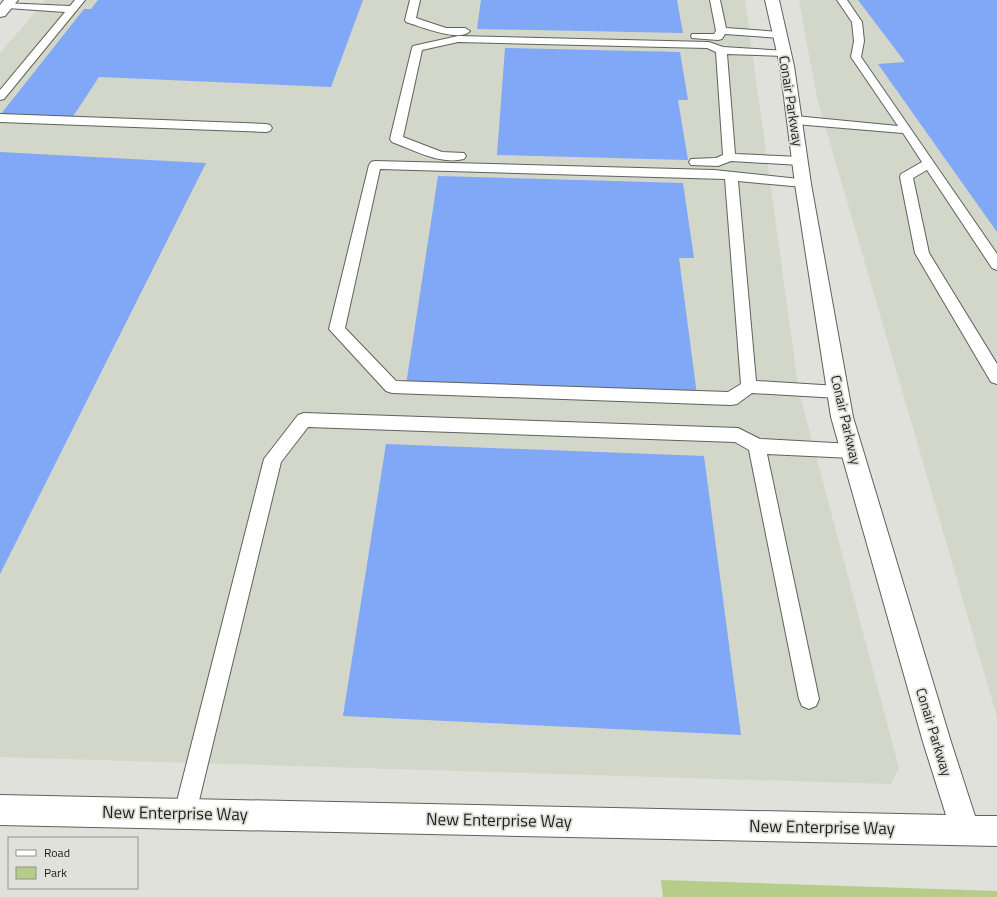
<svg xmlns="http://www.w3.org/2000/svg" width="997" height="897" viewBox="0 0 997 897" font-family="'Titillium Web',sans-serif">
<style>
.built{fill:#d2d7c9}
.green{fill:#b6cd89}
.building{fill:#81a7f7}
.lines{fill:none;stroke-linecap:round;stroke-linejoin:round}
.service-casing{stroke:#5f625c;stroke-width:2}
.minor-casing{stroke:#5f625c;stroke-width:2}
.tertiary-casing{stroke:#5f625c;stroke-width:2}
.service{fill:#fff;fill-rule:evenodd}
.minor{fill:#fff;fill-rule:evenodd}
.tertiary{fill:#fff;fill-rule:evenodd}
.labels{text-anchor:middle;stroke-width:3.5;stroke-linejoin:round;paint-order:stroke}
.street-label{font-size:14px;fill:#1e1f1c;stroke:#dfe1da}
.near-street-label{font-size:17px;fill:#1e1f1c;stroke:#dfe1da}
</style>
<rect width="100%" height="100%" fill="#dfe1da"/>
<g class="built">
<path d="M46 0H745L799 392 899 768 891 784 0 757V53Z"/>
<path d="M799 0H997V717L817 98Z"/>
</g>
<path class="green" d="M661 880 997 891V897H663Z"/>
<g class="building">
<path d="M98 0H363L331 87 99 77 72 118 1 114 84 9H91Z"/>
<path d="M481 0H677L683 33 477 29Z"/>
<path d="M858 0H997V232L878 64 905 62Z"/>
<path d="M505 48 680 52 688 100H678L688 160 497 155Z"/>
<path d="M0 152 206 163 0 574Z"/>
<path d="M438 176 683 183 694 258H679L697 395 406 385Z"/>
<path d="M386 444 704 456 741 735 343 716Z"/>
</g>
<g class="lines">
<defs>
<g id="service">
<path d="M75 0H85L4 99 0 100V90L65 12 7 8 3 7 2 5 3 3 70 6Z"/>
<path d="M410 0H420L416 18 446 28H465L470 31C460 43 419 26 406 22L405 20Z"/>
<path d="M710 0H720L726 28 780 32 785 35 780 38 725 34 722 39 718 40 692 38 691 36 692 34H714L716 31Z"/>
<path d="M837 0H847L862 22 864 41 861 57 997 254V270L992 268 927 170 913 178 929 253 997 364V384L991 382 915 253 900 177 901 174 922 162 903 133 795 124 791 123 789 120 791 117 795 116 898 126 851 57 854 41 852 22Z"/>
<path d="M458 36 709 42 723 47 788 51 789 53 788 55 784 56 727 54 735 154 800 157 804 158 806 161 804 164 800 165 731 161 718 166 691 165 689 162 691 159 716 158 723 155 716 52 707 48 458 42 422 50 403 137 442 152 464 153 466 156 464 159C439 165 414 150 392 142L390 139 412 48 413 46Z"/>
<path d="M0 114 266 124 270 125 272 128 270 131 266 132 0 122Z"/>
<path d="M375 161 714 170 808 180 809 183 808 186 803 187 738 181 756 381 838 386 844 388 846 392 844 396 838 398 752 393 737 404 731 405 392 393 386 391 329 329 369 165 371 162ZM380 169 725 179 741 384 728 392 396 381 345 328Z"/>
<path d="M304 413 738 428 760 439 852 444 858 446 861 451 858 456 852 458 767 454 819 699 816 706 809 709 802 706 799 699 749 450 735 442 308 427 281 462 196 813 193 821 185 824 177 821 174 813 264 459 298 415Z"/>
</g>
<path id="minor" d="M765 0H779L794 66 811 184 853 417 951 742 975 816H997V846L0 825V795L946 815 923 742 831 417 795 184 780 66Z"/>
<path id="tertiary" d="M4 0H18L5 16 0 17V5Z"/>
</defs>
<use href="#service" class="service-casing"/>
<use href="#minor" class="minor-casing"/>
<use href="#tertiary" class="tertiary-casing"/>
<use href="#service" class="service"/>
<use href="#minor" class="minor"/>
<use href="#tertiary" class="tertiary"/>
</g>
<g class="labels">
<g class="street-label">
<text transform="translate(791 101) rotate(81)" y="5">Conair Parkway</text>
<text transform="translate(846 420) rotate(77)" y="5">Conair Parkway</text>
<text transform="translate(934 732) rotate(73)" y="5">Conair Parkway</text>
</g>
<g class="near-street-label">
<text transform="translate(175 813) rotate(1)" y="6">New Enterprise Way</text>
<text transform="translate(499 820) rotate(1)" y="6">New Enterprise Way</text>
<text transform="translate(822 827) rotate(1)" y="6">New Enterprise Way</text>
</g>
</g>
<rect x="8" y="837" width="130" height="52" fill="#dfe1da" stroke="#92938e"/>
<rect x="16" y="850" width="20" height="6" fill="#ffffff" stroke="#92938e"/>
<text x="44" y="857" font-size="12" fill="#1e1f1c">Road</text>
<rect x="16" y="867" width="20" height="12" fill="#b6cd89" stroke="#92938e"/>
<text x="44" y="877" font-size="12" fill="#1e1f1c">Park</text>
</svg>
